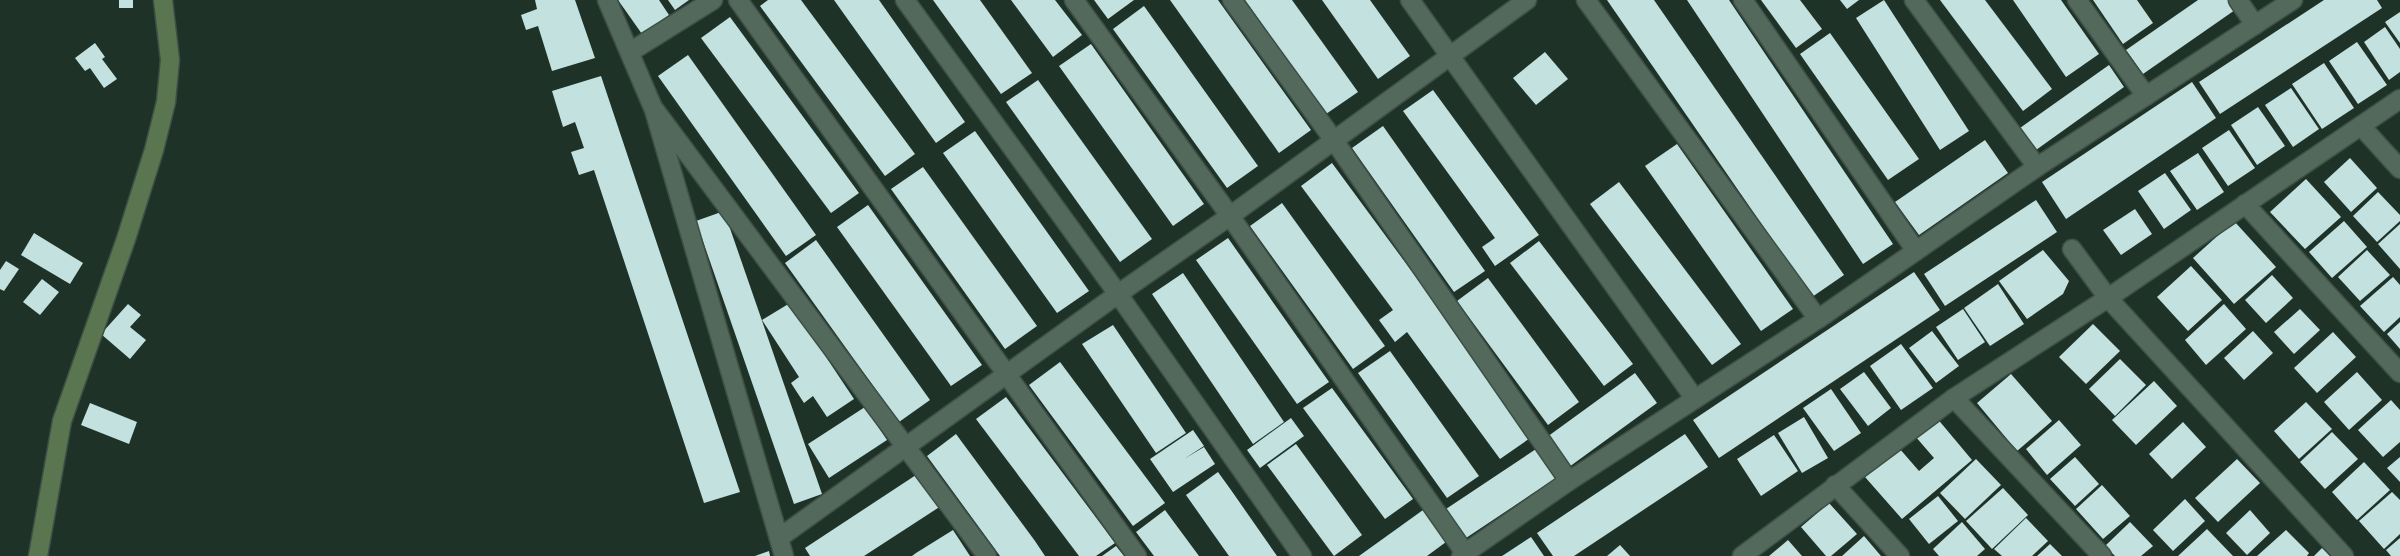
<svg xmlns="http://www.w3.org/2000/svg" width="2400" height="556" viewBox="0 0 2400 556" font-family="Roboto,sans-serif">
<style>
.building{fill:#c2e1df}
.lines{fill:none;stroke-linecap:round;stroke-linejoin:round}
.lane-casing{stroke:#3e4f46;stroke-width:21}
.street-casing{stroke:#3e4f46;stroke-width:21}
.secondary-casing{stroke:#3e4f46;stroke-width:21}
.lane{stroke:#53695c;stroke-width:18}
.street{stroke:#53695c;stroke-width:18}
.secondary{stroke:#5a7650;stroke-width:18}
</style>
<rect width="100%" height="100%" fill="#1e3228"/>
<g class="building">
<rect x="119" y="0" width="14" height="8"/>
<path d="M535 0H575L595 58 552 71 538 26 526 30 521 15 537 9Z"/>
<path d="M618 0H659L669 15 642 34Z"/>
<path d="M668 0H689L675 10Z"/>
<path d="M768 0H801L915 154 885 176 760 6Z"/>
<path d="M834 0H879L965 122 936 143Z"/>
<path d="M933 0H980L1032 73 1001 94Z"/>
<path d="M1011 0H1055L1082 35 1053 57Z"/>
<path d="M1094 0H1134L1108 19Z"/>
<path d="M1170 0H1218L1311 130 1279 153Z"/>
<path d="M1245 0H1292L1358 92 1326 114Z"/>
<path d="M1322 0H1370L1410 56 1378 79Z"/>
<path d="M1607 0H1654L1844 275 1812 297Z"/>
<path d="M1687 0H1729L1893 244 1863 264Z"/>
<path d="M1761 0H1800L1822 29 1796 48Z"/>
<path d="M1840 0H1859L1847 9Z"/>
<path d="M1884 0 1969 131 1940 150 1856 18Z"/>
<path d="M1940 0H1985L2052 89 2023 111Z"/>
<path d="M2013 0H2061L2099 54 2066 77Z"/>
<path d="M2093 0H2137L2153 23 2123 44Z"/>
<path d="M2198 0H2228L2235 10 2143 74 2126 50Z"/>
<path d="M2324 0H2377L2382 8 2220 114 2199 82Z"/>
<path d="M1144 6 1258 166 1227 188 1113 29Z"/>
<path d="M2400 12V43L2385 22Z"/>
<path d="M730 17 859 193 831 213 701 38Z"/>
<path d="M2385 27 2400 49V72L2389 80 2364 42Z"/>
<path d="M1830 33 1919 159 1888 180 1800 54Z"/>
<path d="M2357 42 2387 85 2358 104 2329 61Z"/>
<path d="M95 43 105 57 102 59 117 79 104 88 90 68 85 71 75 58Z"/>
<path d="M1091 44 1204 204 1173 226 1059 66Z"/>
<path d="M1545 52 1568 79 1536 105 1513 78Z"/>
<path d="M688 55 816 235 786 256 658 76Z"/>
<path d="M2324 63 2354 108 2322 129 2292 84Z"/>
<path d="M2109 65 2124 87 2036 150 2020 128Z"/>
<path d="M601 76 740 492 704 503 594 170 579 175 571 152 584 148 575 122 563 127 552 91Z"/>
<path d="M1038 80 1152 239 1120 262 1006 102Z"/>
<path d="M2192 82 2216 118 2066 219 2042 182Z"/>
<path d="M2291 88 2319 129 2293 147 2265 105Z"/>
<path d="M1433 90 1539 235 1495 266 1482 247 1495 238 1403 111Z"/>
<path d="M2258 107 2285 146 2257 165 2231 125Z"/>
<path d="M1383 126 1485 271 1454 292 1352 148Z"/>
<path d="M2229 130 2255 168 2228 186 2202 148Z"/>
<path d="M975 131 1089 291 1057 313 943 153Z"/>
<path d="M1985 140 2008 173 1919 235 1895 202Z"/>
<path d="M1677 144 1793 309 1761 331 1645 166Z"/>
<path d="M2198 153 2224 192 2197 210 2170 171Z"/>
<path d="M2350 158 2377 188 2351 212 2324 182Z"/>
<path d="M1332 163 1533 436 1500 459 1407 332 1395 342 1379 320 1393 310 1301 186Z"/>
<path d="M923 167 1037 326 1005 349 891 189Z"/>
<path d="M2165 173 2191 210 2164 229 2138 191Z"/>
<path d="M2306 179 2341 217 2305 249 2270 212Z"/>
<path d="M1619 182 1741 344 1712 365 1590 204Z"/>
<path d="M2378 192 2400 215V221L2377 242 2353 216Z"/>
<path d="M2036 200 2057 232 1945 306 1924 274Z"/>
<path d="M1282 203 1385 346 1353 369 1250 226Z"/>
<path d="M868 205 982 365 951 386 837 227Z"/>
<path d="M2135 209 2152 234 2121 255 2103 230Z"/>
<path d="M724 211 822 494 794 504 696 221Z"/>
<path d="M2234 221 2276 267 2234 304 2193 258Z"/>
<path d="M2344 221 2367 247 2332 278 2309 252Z"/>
<path d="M2400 224V269L2378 244Z"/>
<path d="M34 233 83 263 70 284 21 255Z"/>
<path d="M1228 238 1329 382 1297 404 1196 260Z"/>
<path d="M816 240 930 400 899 422 785 263Z"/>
<path d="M1539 241 1633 364 1604 386 1510 263Z"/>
<path d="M2043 250 2069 281 2063 294 2027 319 1999 281Z"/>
<path d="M2367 250 2390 275 2360 301 2338 277Z"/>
<path d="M6 261 19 269 4 291 0 289V270Z"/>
<path d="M2191 266 2222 300 2188 331 2157 297Z"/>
<path d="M1914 272 1940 310 1719 458 1693 420Z"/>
<path d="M1183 273 1284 422 1253 444 1152 294Z"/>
<path d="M2272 275 2293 298 2266 323 2245 300Z"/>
<path d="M2393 277 2400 285V317L2384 332 2360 306Z"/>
<path d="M1488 278 1579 402 1548 425 1457 301Z"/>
<path d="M42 279 59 292 40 315 23 302Z"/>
<path d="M1998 284 2024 324 1990 346 1964 308Z"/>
<path d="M790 303 854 399 827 417 813 396 804 403 791 383 799 377 762 320Z"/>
<path d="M128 304 141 315 130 327 146 340 130 359 101 334Z"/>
<path d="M2224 304 2246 329 2206 365 2185 340Z"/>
<path d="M1963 309 1985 342 1958 360 1936 327Z"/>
<path d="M2300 309 2320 330 2294 354 2274 332Z"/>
<path d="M2400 322V349L2387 334Z"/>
<path d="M2093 324 2120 351 2086 384 2059 357Z"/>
<path d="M1113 325 1186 433 1156 453 1082 344Z"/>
<path d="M1932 331 1959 366 1936 383 1909 348Z"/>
<path d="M2253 331 2273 353 2244 380 2224 358Z"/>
<path d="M2333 332 2356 357 2317 393 2294 368Z"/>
<path d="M1901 344 1933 388 1901 410 1870 366Z"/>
<path d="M1390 351 1479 476 1447 498 1358 373Z"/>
<path d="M2120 359 2146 385 2115 416 2089 389Z"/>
<path d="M1060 362 1165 503 1133 526 1029 385Z"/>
<path d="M1864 372 1891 408 1868 426 1840 389Z"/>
<path d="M2357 372 2382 400 2349 430 2324 402Z"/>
<path d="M1635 373 1657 403 1569 467 1547 437Z"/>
<path d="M2011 374 2052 421 2017 451 1977 403Z"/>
<path d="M2154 381 2177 406 2136 445 2112 420Z"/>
<path d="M1332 388 1413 499 1385 519 1303 408Z"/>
<path d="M1831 389 1861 433 1834 451 1803 408Z"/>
<path d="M1006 397 1115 543 1096 556H1079L976 419Z"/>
<path d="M2391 400 2400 410V442L2383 457 2358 430Z"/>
<path d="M2306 402 2332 429 2299 459 2274 431Z"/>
<path d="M90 403 137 422 129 444 81 425Z"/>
<path d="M865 407 887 440 829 478 808 444Z"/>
<path d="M1804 417 1828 458 1802 473 1778 433Z"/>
<path d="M1936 417 1972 460 1902 519 1865 477 1899 448 1919 471 1934 458 1915 436Z"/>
<path d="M1291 418 1304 436 1260 468 1247 450Z"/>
<path d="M2059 420 2081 445 2047 475 2026 449Z"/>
<path d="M2183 422 2206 447 2172 479 2149 454Z"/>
<path d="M1193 430 1204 446 1184 459 1204 447 1215 464 1173 492 1150 459Z"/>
<path d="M2332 432 2358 459 2325 489 2300 462Z"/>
<path d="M956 434 1035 541 1045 556H1000L992 545 927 456Z"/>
<path d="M1685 434 1708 467 1574 556H1553L1537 533Z"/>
<path d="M1774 435 1798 471 1761 496 1737 459Z"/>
<path d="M1296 444 1362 535 1334 556 1267 465Z"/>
<path d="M1536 449 1556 478 1466 538 1446 509Z"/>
<path d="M2075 457 2099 484 2075 506 2050 479Z"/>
<path d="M2400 457V482L2387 468Z"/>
<path d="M1976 459 2001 485 1965 519 1940 493Z"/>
<path d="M2237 459 2260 483 2218 522 2195 498Z"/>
<path d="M2364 462 2390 490 2357 520 2332 492Z"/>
<path d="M1218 472 1231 490 1277 556H1229L1212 532 1186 495Z"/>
<path d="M919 473 941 506 864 556H810L805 548Z"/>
<path d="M2102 485 2130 516 2103 539 2076 509Z"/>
<path d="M2003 488 2028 515 1992 549 1966 521Z"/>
<path d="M2392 492 2400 500V534L2384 549 2359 521Z"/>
<path d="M1938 496 1958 521 1929 544 1909 519Z"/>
<path d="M2185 499 2205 521 2173 551 2153 530Z"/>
<path d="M1829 503 1857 534 1831 556H1826L1801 527Z"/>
<path d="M1165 510 1179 529 1199 556H1154L1136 532Z"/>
<path d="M1423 510 1446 542 1427 556H1359Z"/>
<path d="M2250 510 2270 533 2247 555 2226 533Z"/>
<path d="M2026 518 2048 541 2032 556H2002L1994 549Z"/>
<path d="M1962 522 1985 549 1977 556H1939L1933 549Z"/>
<path d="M2130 522 2153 546 2141 556H2115L2105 546Z"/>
<path d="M2207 529 2233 556H2178Z"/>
<path d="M953 530 970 556H912L916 553Z"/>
<path d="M2286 530 2309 553 2307 556H2257Z"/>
<path d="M1864 536 1881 556H1842Z"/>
<path d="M1531 537 1544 556H1502Z"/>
<path d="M2400 538V556H2391L2386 550Z"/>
<path d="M1788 540 1802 556H1769Z"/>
<path d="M2050 544 2062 556H2037Z"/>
<path d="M1620 545 1630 556H1607Z"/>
<path d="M1116 546 1124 556H1102Z"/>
<path d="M2322 548 2330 556H2314Z"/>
<path d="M769 551 770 556H755Z"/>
</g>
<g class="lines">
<defs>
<g id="lane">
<path d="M738 0 1137 556"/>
<path d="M1074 0 1230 216 1465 553"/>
<path d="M1232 0 1333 139 1569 481"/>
<path d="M2077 0 2146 96"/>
<path d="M655 110 987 556"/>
<path d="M1118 294 1302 556"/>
</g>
<g id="street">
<path d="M607 0 654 110 784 556"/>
<path d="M905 0 1118 294"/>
<path d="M1410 0 1695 399"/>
<path d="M1586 0 1818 319"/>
<path d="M1743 0 1916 251"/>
<path d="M1914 0 2037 167"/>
<path d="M2238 0 2255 25"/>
<path d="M630 52 713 0"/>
<path d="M2361 126 2400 169"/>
<path d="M2245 204 2400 373"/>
<path d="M2072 249 2108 298 2344 556"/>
<path d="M1954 398 2102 556"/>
<path d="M1835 485 1900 556"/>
<path d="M779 538 1118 294 1230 216 1527 0"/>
<path d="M1461 556 1569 481 1818 319 2037 167 2293 0"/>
<path d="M1742 556 1954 398 2108 298 2400 99"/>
</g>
<path id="secondary" d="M38 556 62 421 126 239 154 150 166 102 170 60 163 0"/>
</defs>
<use href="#lane" class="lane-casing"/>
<use href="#street" class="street-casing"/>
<use href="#secondary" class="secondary-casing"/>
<use href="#lane" class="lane"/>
<use href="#street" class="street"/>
<use href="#secondary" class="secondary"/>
</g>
</svg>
